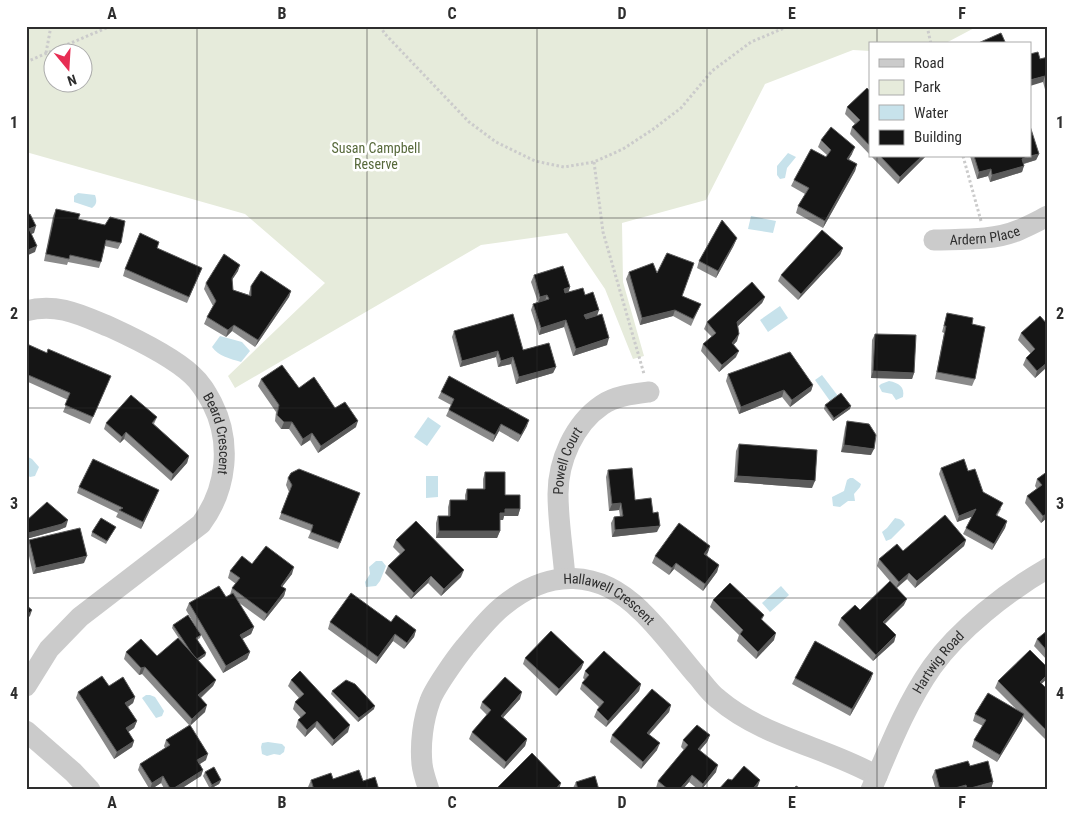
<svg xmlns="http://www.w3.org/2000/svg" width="1074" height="816" viewBox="0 0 1074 816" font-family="'Roboto Condensed',sans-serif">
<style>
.green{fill:#e6ebdb;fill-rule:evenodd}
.water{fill:#c7e2eb}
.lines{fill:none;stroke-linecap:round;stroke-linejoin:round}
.path{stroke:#cbcbcb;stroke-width:3;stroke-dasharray:2.5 2.5;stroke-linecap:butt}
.minor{stroke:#cbcbcb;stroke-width:21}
.wall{fill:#8a8a8a}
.shaded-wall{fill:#5b5b5b}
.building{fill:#151515;stroke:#5b5b5b}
.grid{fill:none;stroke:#2e2e2e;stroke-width:1;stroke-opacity:0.55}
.labels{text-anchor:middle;stroke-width:5;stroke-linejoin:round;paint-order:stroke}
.park-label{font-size:14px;fill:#57693b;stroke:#fff}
.street-label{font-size:14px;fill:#2e2e2e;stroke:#fff}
.neatline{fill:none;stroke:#2e2e2e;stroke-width:2}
.grid-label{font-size:16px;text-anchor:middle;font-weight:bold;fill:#2e2e2e}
</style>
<rect width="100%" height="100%" fill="#fff"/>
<path class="green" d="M26 26H978L944 44H870V51L853 50 765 84 706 200 622 223 623 282 644 356 633 359 605 289 567 233 481 245 235 388 228 376 325 283 245 214 26 152ZM52 52H82V82H52Z"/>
<g class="water">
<path d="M788 153 796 157 787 168 785 178 780 179 777 175V166Z"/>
<path d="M78 193 95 195C97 201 97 204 92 208L74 202V196Z"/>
<path d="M751 216 776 221 773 233 748 229Z"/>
<path d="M780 306 788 318 768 332 760 320Z"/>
<path d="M220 336 242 342 250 351 241 362C231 359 218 356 212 347Z"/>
<path d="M822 375 838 396 830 401 815 380Z"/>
<path d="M889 381C899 383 905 387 903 397L896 400 892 394 882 392 879 386 881 384Z"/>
<path d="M428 417 441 426 427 446 414 437Z"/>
<path d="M26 456 32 459 39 467 35 476 30 477 26 474Z"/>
<path d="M426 476H438V497L426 498Z"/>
<path d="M850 478H853L861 484 860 487 854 494 855 501H848L840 507 833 506 832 497 844 491 847 480Z"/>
<path d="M895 518C900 519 903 520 905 525L891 539 886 541 882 532 887 528Z"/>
<path d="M376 561H382L386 566 380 581 376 586 366 587 365 582 370 574 369 567Z"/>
<path d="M781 586 789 595 770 612 762 603Z"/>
<path d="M146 695H150L155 697 164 711 162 716 156 718 142 698Z"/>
<path d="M268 742 282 744 285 747 284 752 280 755 274 754 267 756 262 754 261 747 262 743Z"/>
</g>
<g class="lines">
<g class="path">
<path d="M380 26 385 34 469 122 496 142 535 161 564 167 594 162 623 149 652 130 681 108 712 71 751 42 789 26"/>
<path d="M927 26 931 44"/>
<path d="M46 53 51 26"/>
<path d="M26 62 111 26"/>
<path d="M963 156 981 221"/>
<path d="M594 162 603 232 644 374"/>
</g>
<g class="minor">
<path id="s1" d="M934 240C961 239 993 241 1019 230 1029 226 1038 221 1048 216"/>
<path id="s2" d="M26 311C57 302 83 316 110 327 134 338 173 357 192 375 201 383 206 392 212 403 232 442 227 489 201 524L80 617 49 649 26 686"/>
<path id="s3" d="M565 578C563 550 558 522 558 494 558 461 574 424 602 405 615 396 633 394 649 392"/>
<path d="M26 731 73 772 90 790"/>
<path id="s4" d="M429 790C426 781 423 773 422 764 420 744 423 720 430 701 434 689 456 658 465 647 477 633 488 618 503 606 549 568 599 569 641 611 662 631 679 655 698 677 704 684 710 693 718 699 764 738 826 747 877 776"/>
<path id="s5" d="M871 790C889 748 906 704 932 667 959 629 1008 591 1048 568"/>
</g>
</g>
<g class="wall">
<path d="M1048 57V92L1046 93 1043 82 1040 59Z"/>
<path d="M870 91V155L850 134 852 127 855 124 845 114 847 107Z"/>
<path d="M821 140 852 154 849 159 857 164 855 171 823 228 796 213 798 206 805 194 791 186 794 180 826 157 827 155 818 147Z"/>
<path d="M1039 154 1036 160 1024 164 1022 172 990 182 988 176 977 179 970 156H1030Z"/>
<path d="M871 156H926L898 184Z"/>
<path d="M56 209 78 219 121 243 118 249 105 246 101 262 99 268 68 262 67 265 44 261 53 216Z"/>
<path d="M734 245 716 278 697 268 699 261Z"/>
<path d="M843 248 840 255 798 300 778 281 781 275Z"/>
<path d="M202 268 187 303 123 276 125 269Z"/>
<path d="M238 271 232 280 233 290 249 295V293L251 286 291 291 289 297 255 347 232 331 226 337 204 324 207 317 213 306 204 289 206 283Z"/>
<path d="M629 272 657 273 682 296 701 304 691 326 673 316 640 325 626 279Z"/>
<path d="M534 275 570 287 568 292 585 295 597 316 607 345 573 356 564 327 539 335 531 310 533 304 538 302 531 282Z"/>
<path d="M765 297 762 303 738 326 737 341 734 344 736 357 719 372 701 351 703 344 712 337 704 329 707 322Z"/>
<path d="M947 313 975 379 972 386 935 379 944 333 942 332Z"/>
<path d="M1048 325V366L1035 378 1023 365 1026 358 1031 354 1018 340 1021 333Z"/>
<path d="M454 331 523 350 556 367 553 373 516 384 511 364 498 367 496 357 460 367 452 337Z"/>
<path d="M875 334 914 373 912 379 871 378 872 340Z"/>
<path d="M26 346 108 383 90 424 63 412 68 400 26 381Z"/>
<path d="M728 374 813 385 811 391 790 407 782 397 739 414 726 381Z"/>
<path d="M261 379 299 388 335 408 356 427 318 453 310 440 301 446 289 429H281L275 421 276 412 258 386Z"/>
<path d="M441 392 527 426 518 442 499 431 493 442 446 416 451 405 438 398Z"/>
<path d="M825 405 850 409 833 421 824 409Z"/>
<path d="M157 417 154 424 189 456 187 463 171 481 124 439 120 443 104 429 106 423Z"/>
<path d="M847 421 871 455 841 452 845 428Z"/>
<path d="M739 444 812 488 734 482 736 451Z"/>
<path d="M941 468 968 471 983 492 1001 509 997 516 1007 521 1005 528 992 550 963 534 972 516 957 522 939 474Z"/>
<path d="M608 470 635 500 653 513 657 532 612 537 611 523 614 517 620 516 619 510 609 511 606 477Z"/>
<path d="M1048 471V517L1041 523 1025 503 1027 496 1037 489 1035 486 1037 479Z"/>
<path d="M485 472 505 495 520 509 518 516H504L503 520H500V531L497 538H436V523L438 516H448V507L450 500H465V495L467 489H483V479Z"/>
<path d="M288 478 360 493 338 549 308 538 311 531 279 519 289 492 286 485Z"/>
<path d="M79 487 156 497 141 529 116 517 118 513 77 493Z"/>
<path d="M26 521 66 527 59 530 26 539Z"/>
<path d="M114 530 106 544 91 536 92 532Z"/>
<path d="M29 540 84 563 33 574 27 547Z"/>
<path d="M396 540 461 577 441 596 428 583 411 599 385 573 388 566 400 554 393 547Z"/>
<path d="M966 540 964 546 915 588 907 579 897 588 904 605 885 624 896 635 894 642 873 661 838 625 841 618 860 610 895 587 877 566 879 559 903 551Z"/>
<path d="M710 546 708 552 706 555 719 565 717 572 703 591 674 569 669 575 652 563 655 556Z"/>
<path d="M252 564 292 574 282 587 286 589 284 596 264 621 238 602 254 627 251 634 242 639 250 652 247 659 223 673 201 635 200 638 197 640 206 653 205 656 198 661 216 680 213 686 201 698 205 712 190 725 206 760 200 764 203 770 201 776 179 790H165L161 783 150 790 138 770 140 764 165 748 164 746 166 740 189 725 142 674 139 675 124 659 126 652 157 656 180 640 172 628 173 625 200 634 186 610 189 603 226 597 230 595 232 588 236 584 228 578 230 571Z"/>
<path d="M713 600 764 615 762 620 774 640 756 659 737 641 739 635 710 607Z"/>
<path d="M330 622H391L416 630 414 637 404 649 393 641 376 664 328 629Z"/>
<path d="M1048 630V661L1034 646 1037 639Z"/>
<path d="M525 658 584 662 581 669 556 696 523 664Z"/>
<path d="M585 671 641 684 639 691 606 727 594 717 597 710 599 707 580 689 582 683 585 680 583 678Z"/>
<path d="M795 678 871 679 850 716 792 684Z"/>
<path d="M291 680 348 732 332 746 315 727 305 737 296 727 298 720 301 718 293 709 295 702 299 698 288 686Z"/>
<path d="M998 681 1042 684 1048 690V742L1023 717 1022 721 997 762 972 747 974 740 983 726 973 721 975 714 1017 710 995 688Z"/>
<path d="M109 686 135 697 133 703 128 707 137 721 134 728 128 732 134 741 132 747 114 759 76 698 78 692Z"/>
<path d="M332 691 374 709 358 722 331 694Z"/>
<path d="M520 699 503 717 527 739 525 746 504 769 469 739 472 732 487 715 480 708 482 702Z"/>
<path d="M671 705 669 712 649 735 657 750 641 769 610 742 612 735Z"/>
<path d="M710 735 707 742 700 750 716 772 701 790H699L689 782 682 790H658L656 788 658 781 684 750 681 747 683 740Z"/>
<path d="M970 766 993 782 991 789 987 790H936L932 777 935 770Z"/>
<path d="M205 772 221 780 219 784 210 789 203 776Z"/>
<path d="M333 779 363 781 379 790H309L308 787 311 780Z"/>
<path d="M576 782 599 790H574L573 788Z"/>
</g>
<g class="shaded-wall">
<path d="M1045 76 1043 82 1030 86V80Z"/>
<path d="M855 147 852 154 845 165 847 159Z"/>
<path d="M1039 154 1036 160 1019 165 1022 159Z"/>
<path d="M922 156H926L898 184 900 177Z"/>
<path d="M857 164 855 171 823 228 825 221Z"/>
<path d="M1024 166 1022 172 990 182 992 175Z"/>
<path d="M991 169 988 176 977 179 979 172Z"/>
<path d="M36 226 34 233 27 236 29 229Z"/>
<path d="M737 238 734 245 716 278 718 271Z"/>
<path d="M37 246 35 252 26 256V251Z"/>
<path d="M843 248 840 255 798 300 801 294Z"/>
<path d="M240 265 238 271 229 284 232 278Z"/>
<path d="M570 287 568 294 561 296 564 289Z"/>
<path d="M291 291 289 297 255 347 258 340Z"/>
<path d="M547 295 545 301 538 304 540 297Z"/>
<path d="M765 297 762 303 735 329 737 322Z"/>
<path d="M599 310 597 316 582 321 584 315Z"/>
<path d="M675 310 673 316 640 325 642 318Z"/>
<path d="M566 320 564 327 539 335 541 328Z"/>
<path d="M234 325 232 331 226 337 228 330Z"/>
<path d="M739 334 737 341 730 349 732 343Z"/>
<path d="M609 338 607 345 573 356 576 349Z"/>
<path d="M498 351 496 357 460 367 462 361Z"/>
<path d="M739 351 736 357 719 372 722 365Z"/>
<path d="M513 357 511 364 498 367 501 361Z"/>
<path d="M1048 362V366L1035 378 1037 371Z"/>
<path d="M556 367 553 373 516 384 519 377Z"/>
<path d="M873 371 914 373 912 379 871 378Z"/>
<path d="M813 385 811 391 790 407 792 400Z"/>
<path d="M784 390 782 397 739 414 741 407Z"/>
<path d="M851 406 850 409 833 421 834 418Z"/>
<path d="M529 420 527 426 518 442 521 435Z"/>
<path d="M358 421 356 427 318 453 321 446Z"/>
<path d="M284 422H292L289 429H281Z"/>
<path d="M501 424 499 431 493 442 495 435Z"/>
<path d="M126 432 124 439 120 443 122 437Z"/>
<path d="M312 433 310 440 301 446 303 439Z"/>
<path d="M844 445 874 449 871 455 841 452Z"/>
<path d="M189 456 187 463 171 481 173 474Z"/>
<path d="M737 476 815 481 812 488 734 482Z"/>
<path d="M159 490 156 497 141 529 143 522Z"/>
<path d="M621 503 619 510 609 511 612 504Z"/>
<path d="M505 509H520L518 516H504L503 520H497L500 513Z"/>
<path d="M976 509 974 516 957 522 959 516Z"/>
<path d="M1048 513V517L1041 523 1043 516Z"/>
<path d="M68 520 66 527 59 530 26 539 28 533Z"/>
<path d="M1007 521 1005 528 992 550 994 544Z"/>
<path d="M660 526 657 532 612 537 615 530Z"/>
<path d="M439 531H500L497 538H436Z"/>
<path d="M966 540 964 546 915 588 917 581Z"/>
<path d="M710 546 708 552 702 561 704 554Z"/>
<path d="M87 556 84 563 33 574 36 568Z"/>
<path d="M676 563 674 569 669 575 672 568Z"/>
<path d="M719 565 717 572 703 591 705 584Z"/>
<path d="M294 567 292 574 278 592 281 586Z"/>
<path d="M464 570 461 577 441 596 444 589Z"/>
<path d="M909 573 907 579 896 588 899 582Z"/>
<path d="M431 576 428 583 411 599 414 593Z"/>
<path d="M286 589 284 596 264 621 267 614Z"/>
<path d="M907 599 904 605 880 628 883 622Z"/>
<path d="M32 610 30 616 26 620V617Z"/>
<path d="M254 627 251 634 237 642 240 635Z"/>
<path d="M416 630 414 637 404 649 407 643Z"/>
<path d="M776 633 774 640 756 659 758 652Z"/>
<path d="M395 634 393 641 376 664 378 657Z"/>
<path d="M896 635 894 642 873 661 876 655Z"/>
<path d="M250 652 247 659 223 673 226 666Z"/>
<path d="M206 653 205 656 195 663 196 660Z"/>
<path d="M584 662 581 669 556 696 559 689Z"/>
<path d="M145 667 142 674 139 675 141 668Z"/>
<path d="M873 673 871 679 850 716 852 709Z"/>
<path d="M1048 674V678L1037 688 1040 682Z"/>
<path d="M216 680 213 686 196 702 198 695Z"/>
<path d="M641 684 639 691 606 727 608 721Z"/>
<path d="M522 692 520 699 499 722 501 716Z"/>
<path d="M135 697 133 703 123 710 125 703Z"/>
<path d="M207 705 205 712 190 726 192 719Z"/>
<path d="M671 705 669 712 645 739 647 733Z"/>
<path d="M375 706 374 709 358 722 359 718Z"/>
<path d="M1024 714 1022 721 997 762 1000 755Z"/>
<path d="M137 721 134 728 124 735 126 728Z"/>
<path d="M317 721 315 727 305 737 307 730Z"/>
<path d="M350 725 348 732 332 746 334 740Z"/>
<path d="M710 735 707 742 696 755 698 749Z"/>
<path d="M527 739 525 746 504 769 506 762Z"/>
<path d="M134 741 132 747 114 759 117 752Z"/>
<path d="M660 743 657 750 641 769 643 762Z"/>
<path d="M208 754 206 760 195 767 197 760Z"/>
<path d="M718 765 716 772 701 790 703 784Z"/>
<path d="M203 770 201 776 179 790H171Z"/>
<path d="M692 775 689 782 682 790H679Z"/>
<path d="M163 776 161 783 150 790 152 783Z"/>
<path d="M221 780 219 784 210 789 212 785Z"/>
<path d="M760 780 758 786 755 790H752Z"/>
<path d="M993 782 991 789 987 790H967Z"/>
<path d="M561 783 559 790H555Z"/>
<path d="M966 785 964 790H948Z"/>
</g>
<g class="building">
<path d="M1001 33 1006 44H976Z"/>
<path d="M1038 52 1040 59 1048 57V83L1045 76 1030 80V54Z"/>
<path d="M867 88 870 91V146L852 127 860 120 847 107Z"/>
<path d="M1030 126 1039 154 1030 156Z"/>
<path d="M831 127 855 147 847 159 857 164 825 221 798 206 809 188 794 180 811 149 826 157 831 150 821 140Z"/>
<path d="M880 156H922L900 177Z"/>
<path d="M974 156H1030L1022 159 1024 166 992 175 991 169 979 172Z"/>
<path d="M56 209 80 214 78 219 105 225 110 217 125 221 121 243 106 240 101 262 70 255 69 259 46 254Z"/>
<path d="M30 214 36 226 29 229 37 246 26 251V216Z"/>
<path d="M722 220 737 238 718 271 699 261Z"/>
<path d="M822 230 843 248 801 294 781 275Z"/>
<path d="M140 233 159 242 157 248 202 268 189 297 125 269Z"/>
<path d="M667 253 694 263 682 296 701 304 693 319 675 310 642 318 629 272 653 263 657 273Z"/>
<path d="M224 254 240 265 232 278 233 290 251 296V286L261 271 291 291 258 340 234 325 228 330 207 317 216 301 206 283Z"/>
<path d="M563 266 570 287 564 289 565 293 583 288 585 295 593 292 599 310 584 315 586 319 602 314 609 338 576 349 566 320 541 328 533 304 549 299 547 295 540 297 534 275Z"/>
<path d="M752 282 765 297 737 322 739 334 732 343 739 351 722 365 703 344 716 333 707 322Z"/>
<path d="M947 313 973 318 972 324 985 327 975 379 937 372 946 326H944Z"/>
<path d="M513 314 523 350 549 343 556 367 519 377 513 357 501 361 498 351 462 361 454 331Z"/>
<path d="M1040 316 1048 325V362L1037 371 1026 358 1035 349 1021 333Z"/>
<path d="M875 334 916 335 914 373 873 371Z"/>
<path d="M27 344 47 353 48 349 111 376 93 417 65 405 70 393 26 374V346Z"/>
<path d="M790 352 813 385 792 400 784 390 741 407 728 374Z"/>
<path d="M282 365 299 388 314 377 335 408 345 402 358 421 321 446 312 433 303 439 292 422H284L277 415 279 405 261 379Z"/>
<path d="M449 376 529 420 521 435 501 424 495 435 449 410 454 399 441 392Z"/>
<path d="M841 393 851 406 834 418 825 405Z"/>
<path d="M131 395 157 417 152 423 189 456 173 474 126 432 122 437 106 423Z"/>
<path d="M847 421 869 424 876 435 874 449 844 445Z"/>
<path d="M739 444 817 450 815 481 737 476Z"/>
<path d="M93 459 159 490 143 522 119 510 123 508 79 487Z"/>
<path d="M964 459 968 471 975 469 983 492 1003 503 996 515 1007 521 994 544 966 528 976 509 959 516 941 468Z"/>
<path d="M632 468 635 500 651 498 653 513 658 512 660 526 615 530 614 517 623 516 621 503 612 504 608 470Z"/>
<path d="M299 469 360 493 340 543 311 532 313 525 281 513 292 485 288 478 291 473Z"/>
<path d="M1048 471V513L1043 516 1027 496 1042 485 1037 479Z"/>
<path d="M485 472H505V495H520V509H505V513H500V531H439L438 516H450V500H467V489H485Z"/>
<path d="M47 502 68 520 62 524 28 533 26 521Z"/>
<path d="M945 515 966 540 917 581 909 573 899 582 879 559 897 544 903 551Z"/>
<path d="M101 518 116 527 107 541 92 532Z"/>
<path d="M416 521 464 570 444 589 431 576 414 593 388 566 405 550 396 540Z"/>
<path d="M679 523 710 546 704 554 719 565 705 584 676 563 672 568 655 556Z"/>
<path d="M80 528 87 556 36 568 29 540Z"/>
<path d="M266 546 294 567 281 586 286 589 267 614 232 588 240 578 230 571 242 556 252 564Z"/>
<path d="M890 581 907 599 883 622 896 635 876 655 841 618 855 605 860 610Z"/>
<path d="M730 583 764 615 761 619 776 633 758 652 740 634 743 630 713 600Z"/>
<path d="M219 586 226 597 233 593 254 627 240 635 250 652 226 666 189 603Z"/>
<path d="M351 593 391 622 396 615 416 630 407 643 395 634 378 657 330 622Z"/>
<path d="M26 605 32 610 26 617Z"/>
<path d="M188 615 201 635 196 638 206 653 197 659 193 655 173 625Z"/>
<path d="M1048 630V652L1037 639Z"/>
<path d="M551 631 584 662 559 689 525 658Z"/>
<path d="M178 638 216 680 198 695 207 705 192 719 145 667 141 668 126 652 141 639 157 656Z"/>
<path d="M815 641 873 673 852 709 795 678Z"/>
<path d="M1030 650 1048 668V674L1040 682 1048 690V732L998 681Z"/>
<path d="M604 651 641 684 608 721 597 710 604 702 582 683 589 675 585 671Z"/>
<path d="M300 671 350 725 334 740 317 721 307 730 298 720 306 713 295 702 304 694 291 680Z"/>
<path d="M102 676 109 686 123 677 135 697 125 703 137 721 126 728 134 741 117 752 78 692Z"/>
<path d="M505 677 522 692 501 716 527 739 506 762 472 732 491 710 482 702Z"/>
<path d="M346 680 355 684 375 706 359 718 332 691Z"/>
<path d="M652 689 671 705 647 733 660 743 643 762 612 735Z"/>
<path d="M988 693 1024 714 1000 755 974 740 986 720 975 714Z"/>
<path d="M190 725 208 754 197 760 203 770 171 790 163 776 152 783 140 764 170 745 166 740Z"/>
<path d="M697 725 710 735 698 749 718 765 703 784 692 775 679 790H669L658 781 688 745 683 740Z"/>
<path d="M532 753 561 783 555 790H495Z"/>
<path d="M968 761 970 766 988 761 993 782 967 789 966 785 948 790H940L935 770Z"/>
<path d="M744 766 760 780 752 790H718L728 779 732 780Z"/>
<path d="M214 767 221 780 212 785 205 772Z"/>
<path d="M359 770 363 781 375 777 379 790H314L311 780 331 773 333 779Z"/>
<path d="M595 776 599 790H577H578L576 782Z"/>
<path d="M796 786 803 790H794Z"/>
</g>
<path class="grid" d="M197 26V790M367 26V790M537 26V790M707 26V790M877 26V44M877 156V790M26 218H1048M26 408H1048M26 598H1048"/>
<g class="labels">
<g class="park-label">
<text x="376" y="153">Susan Campbell<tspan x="376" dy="16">Reserve</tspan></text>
</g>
<g class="street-label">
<text dy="5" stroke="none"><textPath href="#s1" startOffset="51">Ardern Place</textPath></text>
<text dy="5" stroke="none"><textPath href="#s2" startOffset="249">Beard Crescent</textPath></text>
<text dy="5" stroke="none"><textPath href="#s3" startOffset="119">Powell Court</textPath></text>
<text dy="5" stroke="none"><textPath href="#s4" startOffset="330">Hallawell Crescent</textPath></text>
<text dy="5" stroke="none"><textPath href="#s5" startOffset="145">Hartwig Road</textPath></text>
</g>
</g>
<rect width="1074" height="816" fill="none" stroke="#ffffff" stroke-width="55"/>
<rect x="869" y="42" width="162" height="115" fill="#ffffff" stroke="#ababab"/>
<rect x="879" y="59" width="25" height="8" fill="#cbcbcb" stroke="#ababab"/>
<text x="914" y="68" font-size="15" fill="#2e2e2e">Road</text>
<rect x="879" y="80" width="25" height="15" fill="#e6ebdb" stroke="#ababab"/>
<text x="914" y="92" font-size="15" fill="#2e2e2e">Park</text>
<rect x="879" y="105" width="25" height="15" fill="#c7e2eb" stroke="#ababab"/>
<text x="914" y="118" font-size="15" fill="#2e2e2e">Water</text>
<rect x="879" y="130" width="25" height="15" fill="#151515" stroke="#ababab"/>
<text x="914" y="142" font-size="15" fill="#2e2e2e">Building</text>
<g transform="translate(68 68) rotate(162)"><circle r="24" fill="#ffffff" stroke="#ababab"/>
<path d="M0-4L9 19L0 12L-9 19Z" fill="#e72d53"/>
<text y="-8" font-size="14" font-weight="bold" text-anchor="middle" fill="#2e2e2e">N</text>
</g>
<rect x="28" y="28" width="1018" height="760" class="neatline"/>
<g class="grid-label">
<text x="112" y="19">A</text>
<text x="282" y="19">B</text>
<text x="452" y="19">C</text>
<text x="622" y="19">D</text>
<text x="792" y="19">E</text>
<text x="962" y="19">F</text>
<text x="14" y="128">1</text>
<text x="1060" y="128">1</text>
<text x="14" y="319">2</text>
<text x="1060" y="319">2</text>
<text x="14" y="509">3</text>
<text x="1060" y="509">3</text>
<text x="14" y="699">4</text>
<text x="1060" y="699">4</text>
<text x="112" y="808">A</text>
<text x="282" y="808">B</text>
<text x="452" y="808">C</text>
<text x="622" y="808">D</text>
<text x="792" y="808">E</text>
<text x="962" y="808">F</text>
</g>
</svg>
